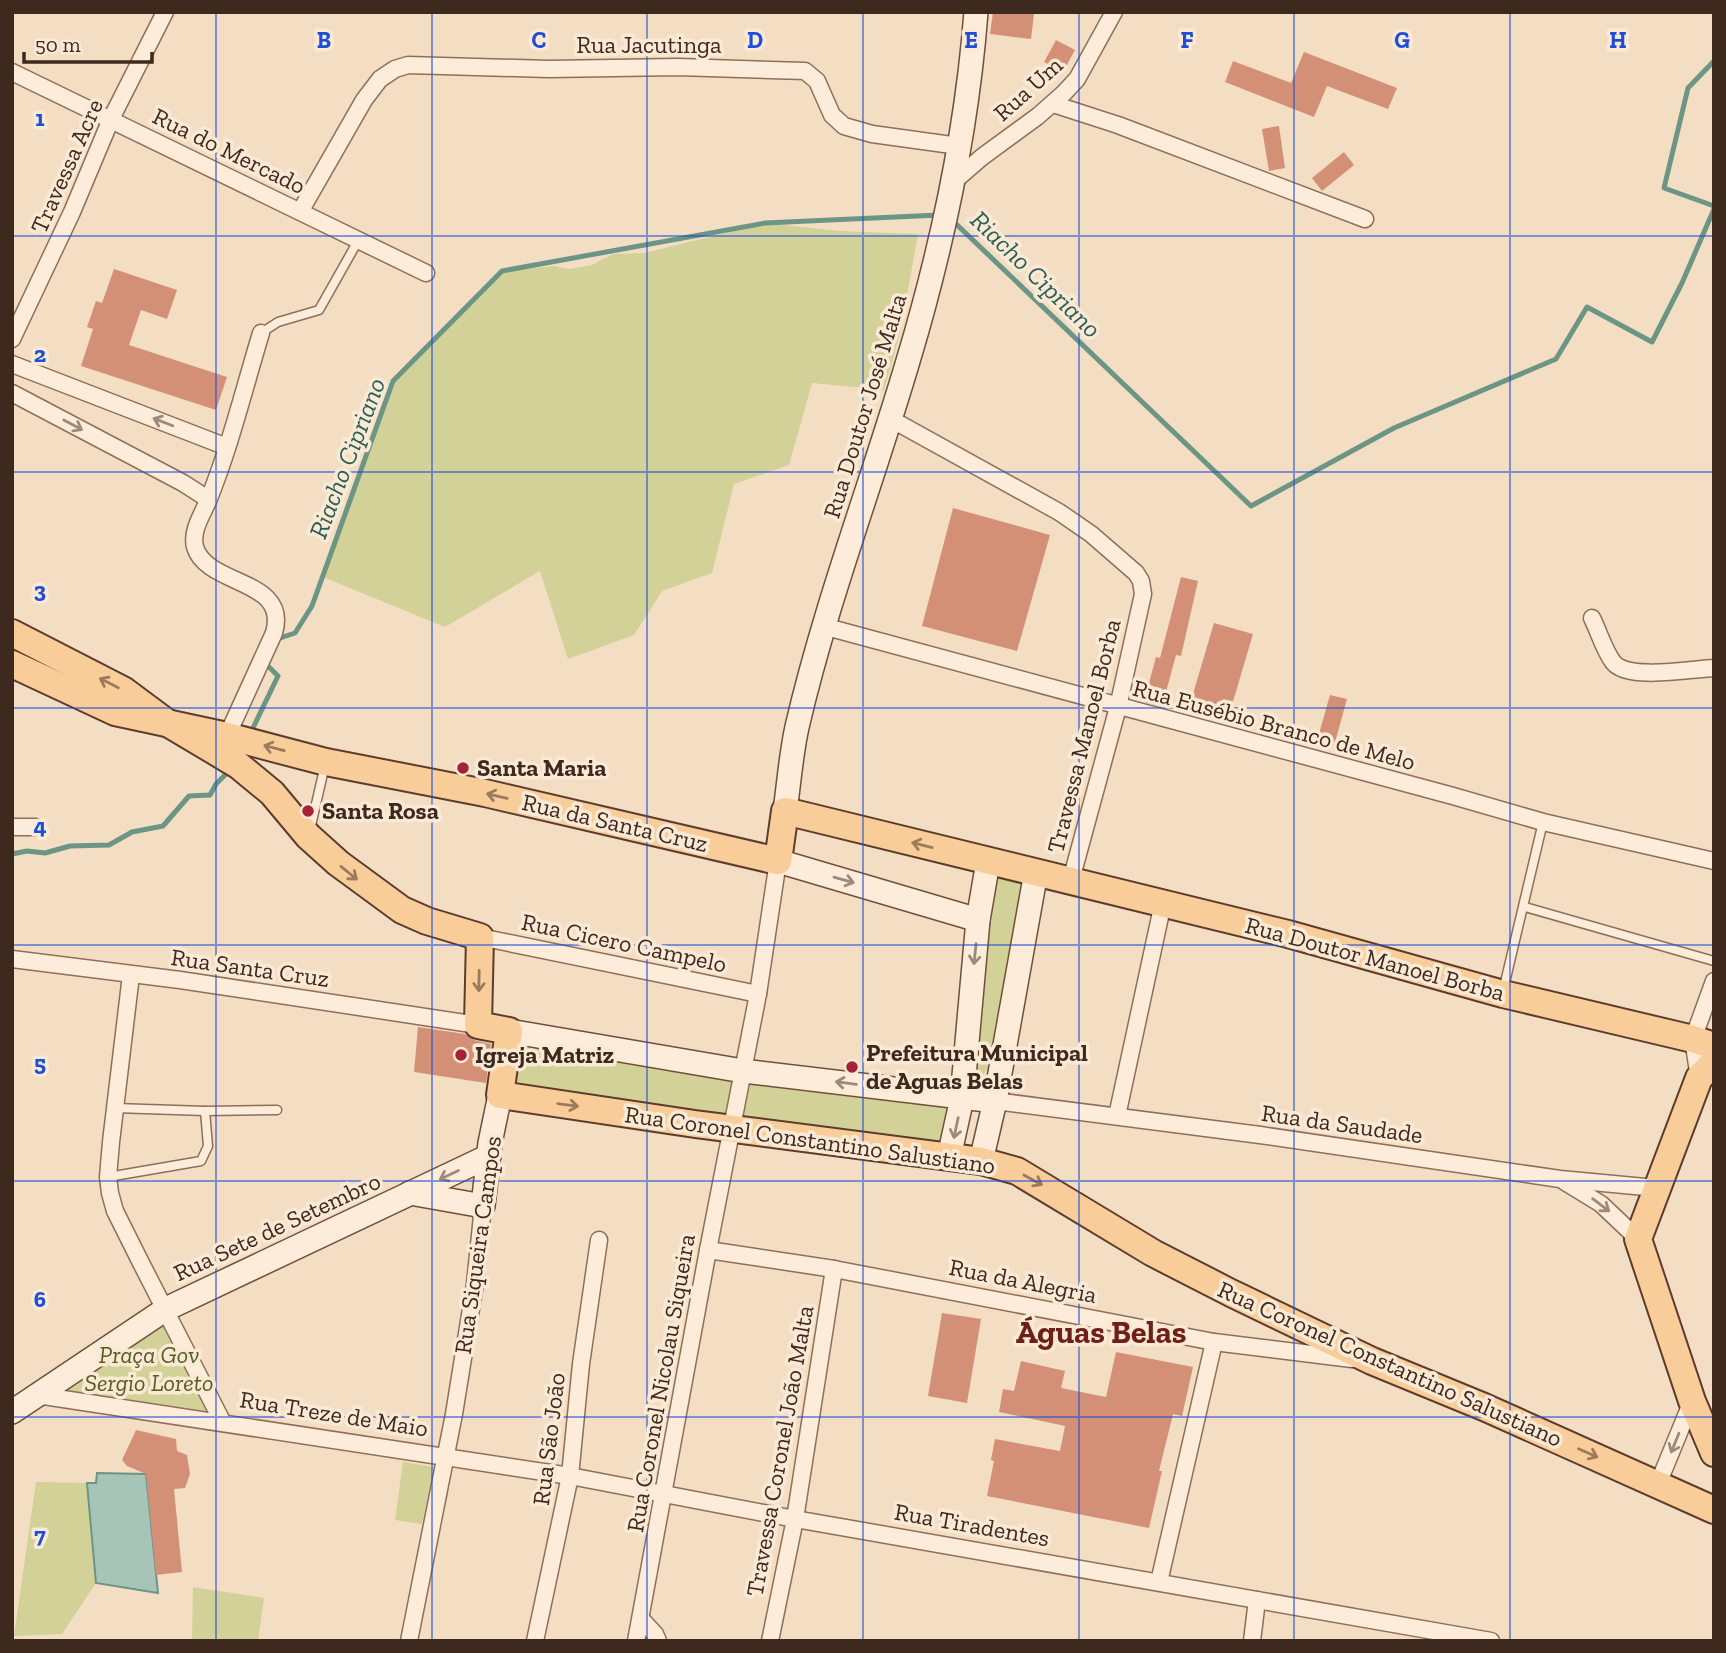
<svg xmlns="http://www.w3.org/2000/svg" width="1726" height="1653" viewBox="0 0 1726 1653" font-family="'Zilla Slab',serif">
<style>
.green{fill:#d2d197}
.water{fill:#a6c5b8;stroke:#6c9585;stroke-width:2}
.lines{fill:none;stroke-linecap:round;stroke-linejoin:round}
.stream{stroke:#6c9585;stroke-width:5}
.building{fill:#d49076}
.lane-casing{stroke:#906e58;stroke-width:11}
.street-casing{stroke:#906e58;stroke-width:19}
.secondary-casing{stroke:#724f3b;stroke-width:26}
.primary-casing{stroke:#5d3c2d;stroke-width:30}
.lane{stroke:#fcecd9;stroke-width:8}
.street{stroke:#fcecd9;stroke-width:16}
.secondary{stroke:#fcecd9;stroke-width:23}
.primary{stroke:#f9cd99;stroke-width:26}
.oneway{stroke:#9d8a7c}
.oneway2{stroke:#9c7b5c}
.grid{fill:none;stroke:#1d4ed8;stroke-width:2;stroke-opacity:0.55}
.poi-dot{fill:#a52236;stroke:#f9e9d5;stroke-width:2.5}
.labels{text-anchor:middle;stroke-width:7;stroke-linejoin:round;paint-order:stroke}
.street-label{font-size:24px;fill:#3e291e;stroke:#f9e9d5}
.poi-label{font-size:24px;font-weight:bold;fill:#3e291e;stroke:#f9e9d5;text-anchor:start}
.park-label{font-size:24px;font-style:italic;fill:#575d22;stroke:#f9e9d5}
.water-label{font-size:26px;font-style:italic;fill:#2b5f55;stroke:#f9e9d5}
.district-label{font-size:32px;font-weight:bold;fill:#6f1e18;stroke:#f9e9d5}
.grid-label{font-size:23px;text-anchor:middle;font-weight:bold;fill:#1d4ed8;stroke:#f9e9d5;stroke-width:7;stroke-linejoin:round;paint-order:stroke}
</style>
<rect width="100%" height="100%" fill="#f3dec4"/>
<g class="green">
<path d="M765 223 840 231 918 234 900 334 884 390 812 383 789 465 734 484 712 573 662 591 634 635 568 659 540 571 445 627 323 577 393 381 502 271 554 266 570 269 592 265 613 254 645 253Z"/>
<path d="M992 868 1030 878 999 1049 980 1081 971 1043Z"/>
<path d="M512 1037 738 1076 728 1123 505 1092Z"/>
<path d="M747 1076 957 1101 946 1151 733 1127Z"/>
<path d="M163 1315 214 1416 53 1392Z"/>
<path d="M403 1462 434 1467 422 1524 395 1520Z"/>
<path d="M36 1482 87 1483 96 1583 62 1634 14 1636Z"/>
<path d="M193 1587 264 1598 258 1641H192Z"/>
</g>
<path class="water" d="M97 1473 146 1474 158 1593 96 1583 87 1483H96Z"/>
<g class="lines">
<g class="stream">
<path d="M1714 61 1688 88 1664 188 1714 206"/>
<path d="M953 221 1251 506 1394 428 1556 359 1587 307 1652 342 1682 283 1714 209"/>
<path d="M275 642 277 639 295 633 312 606 393 381 502 271 765 223 939 215"/>
<path d="M252 730 278 676 266 664 267 661"/>
<path d="M12 854 27 851 45 853 70 846 109 845 132 832 163 826 189 796 210 795 216 784 226 774"/>
</g>
</g>
<g class="building">
<path d="M993 12 1034 14 1031 39 990 34Z"/>
<path d="M1056 40 1075 50 1063 72 1044 62Z"/>
<path d="M1304 52 1397 88 1388 109 1327 86 1314 117 1225 82 1233 61 1291 83Z"/>
<path d="M1279 126 1285 168 1269 171 1262 129Z"/>
<path d="M1344 152 1354 165 1322 191 1312 178Z"/>
<path d="M114 269 177 290 167 319 141 310 129 345 227 377 216 410 81 366 93 329 87 327 96 301 102 303Z"/>
<path d="M953 508 1050 535 1017 651 922 626Z"/>
<path d="M1181 577 1198 581 1181 656 1176 655 1162 707 1144 702 1156 657 1160 658Z"/>
<path d="M1214 623 1253 634 1229 715 1190 704Z"/>
<path d="M1330 695 1347 699 1334 746 1317 741Z"/>
<path d="M418 1027 465 1034 474 1040 491 1044 486 1083 414 1072Z"/>
<path d="M942 1313 981 1319 967 1403 928 1396Z"/>
<path d="M1116 1352 1193 1367 1182 1416 1173 1414 1159 1471H1162L1149 1528 987 1496 994 1461 991 1460 995 1439 1060 1451 1065 1426 999 1412 1003 1389 1014 1391 1021 1361 1065 1371 1061 1388 1106 1397Z"/>
<path d="M136 1430 176 1439 177 1451 187 1455 190 1474 185 1488 174 1489 182 1572 156 1575 146 1474 127 1466 122 1460Z"/>
</g>
<g class="lines">
<defs>
<g id="lane">
<path d="M261 333 278 322 319 310 359 239"/>
<path d="M310 830 325 765"/>
<path d="M1525 907 1714 961"/>
<path d="M1503 991 1543 822"/>
<path d="M115 1108 205 1111 277 1110"/>
<path d="M108 1177 201 1161 208 1146 205 1111"/>
</g>
<g id="street">
<path d="M12 72 426 273"/>
<path d="M1053 104 1118 125 1365 219"/>
<path d="M952 183 982 157 1038 116 1064 93 1077 79 1114 12"/>
<path d="M301 210 364 100 380 79 395 69 408 65 549 69 678 67 805 71 817 81 832 115 844 126 872 134 959 146"/>
<path d="M12 339 72 212 111 119 165 12"/>
<path d="M12 364 227 447"/>
<path d="M12 393 183 483 208 499"/>
<path d="M889 418 1059 512 1091 534 1136 573 1141 581 1143 594 1118 707 1071 880"/>
<path d="M1592 618C1599 632 1604 650 1613 662 1627 681 1691 669 1714 668"/>
<path d="M823 626 1453 796 1543 822 1714 861"/>
<path d="M227 736 274 633C290 578 207 587 195 547 191 531 202 515 208 501 230 447 244 389 261 333"/>
<path d="M12 827H36"/>
<path d="M480 937 758 994"/>
<path d="M12 959 180 980 478 1025"/>
<path d="M131 975 111 1142 108 1177 110 1193 115 1211 140 1261 223 1423"/>
<path d="M1699 1078 1693 1039 1714 981"/>
<path d="M995 1101 1260 1135 1560 1179 1656 1188"/>
<path d="M1117 1116 1163 903"/>
<path d="M1565 1182 1601 1204 1638 1239"/>
<path d="M708 1250 834 1269 1214 1342 1352 1359"/>
<path d="M37 1395 570 1476 795 1519 1491 1641"/>
<path d="M1658 1484 1692 1401"/>
<path d="M1159 1582 1214 1342"/>
<path d="M641 1619 655 1634 658 1641"/>
<path d="M409 1641 454 1414 475 1284 483 1206"/>
<path d="M535 1641 570 1476 581 1364 599 1240"/>
<path d="M636 1641 708 1250 758 994 778 861"/>
<path d="M770 1641 795 1519 834 1269"/>
<path d="M1252 1641 1257 1600"/>
</g>
<g id="secondary">
<path d="M785 811C789 783 791 754 797 727 826 602 872 483 908 361 942 248 967 130 976 12"/>
<path d="M778 861 978 920"/>
<path d="M509 1031 743 1071 995 1101"/>
<path d="M949 1157 962 1098 978 920 988 862"/>
<path d="M981 1161 995 1101 1036 872"/>
<path d="M410 1193 483 1206 490 1143 500 1095"/>
<path d="M12 1412 166 1309 489 1156"/>
</g>
<g id="primary">
<path d="M12 633 123 690 166 722 238 765 272 793 308 836 338 863 402 910 427 921 480 937 478 1025 509 1031 500 1095 695 1124 981 1161 1017 1171 1153 1253 1231 1293 1372 1361 1484 1407 1714 1510"/>
<path d="M12 664 115 712 227 736 326 762 485 793 778 861 785 811 1288 934 1503 994 1693 1039 1714 1046"/>
<path d="M1714 1062 1699 1078 1638 1239 1692 1401 1714 1453"/>
</g>
</defs>
<use href="#lane" class="lane-casing"/>
<use href="#street" class="street-casing"/>
<use href="#secondary" class="secondary-casing"/>
<use href="#primary" class="primary-casing"/>
<use href="#lane" class="lane"/>
<use href="#street" class="street"/>
<use href="#secondary" class="secondary"/>
<use href="#primary" class="primary"/>
</g>
<defs><path id="oneway-shaft" d="M-6 0H5M1.5-3L5.5 0L1.5 3" fill="none" stroke-width="1.6" stroke-linecap="round" stroke-linejoin="round" transform="scale(1.75)"/></defs>
<g class="oneway">
<use href="#oneway-shaft" transform="translate(163 422) rotate(-159)"/>
<use href="#oneway-shaft" transform="translate(73 425) rotate(28)"/>
<use href="#oneway-shaft" transform="translate(844 880) rotate(16)"/>
<use href="#oneway-shaft" transform="translate(975 954) rotate(96)"/>
<use href="#oneway-shaft" transform="translate(846 1083) rotate(-173)"/>
<use href="#oneway-shaft" transform="translate(956 1128) rotate(102)"/>
<use href="#oneway-shaft" transform="translate(449 1175) rotate(155)"/>
<use href="#oneway-shaft" transform="translate(1601 1205) rotate(37)"/>
<use href="#oneway-shaft" transform="translate(1675 1443) rotate(112)"/>
</g>
<g class="oneway2">
<use href="#oneway-shaft" transform="translate(109 683) rotate(-153)"/>
<use href="#oneway-shaft" transform="translate(274 748) rotate(-165)"/>
<use href="#oneway-shaft" transform="translate(497 796) rotate(-167)"/>
<use href="#oneway-shaft" transform="translate(922 845) rotate(-166)"/>
<use href="#oneway-shaft" transform="translate(349 873) rotate(39)"/>
<use href="#oneway-shaft" transform="translate(479 981) rotate(91)"/>
<use href="#oneway-shaft" transform="translate(568 1105) rotate(8)"/>
<use href="#oneway-shaft" transform="translate(1033 1180) rotate(29)"/>
<use href="#oneway-shaft" transform="translate(1588 1453) rotate(24)"/>
</g>
<path class="grid" d="M216 12V1641M432 12V1641M647 12V1641M863 12V1641M1079 12V1641M1294 12V1641M1510 12V1641M12 236H1714M12 472H1714M12 708H1714M12 945H1714M12 1181H1714M12 1417H1714"/>
<g class="poi-dot">
<circle cx="463" cy="768" r="7"/>
<circle cx="308" cy="811" r="7"/>
<circle cx="461" cy="1055" r="7"/>
<circle cx="852" cy="1067" r="7"/>
</g>
<g class="labels">
<g class="street-label">
<text x="649" y="53">Rua Jacutinga</text>
<text transform="translate(1028 89) rotate(-42)" y="8">Rua Um</text>
<text transform="translate(229 151) rotate(26)" y="8">Rua do Mercado</text>
<text transform="translate(67 166) rotate(-66)" y="8">Travessa Acre</text>
<text transform="translate(865 406) rotate(-73)" y="8">Rua Doutor José Malta</text>
<text transform="translate(1274 725) rotate(15)" y="8">Rua Eusébio Branco de Melo</text>
<text transform="translate(1084 736) rotate(-76)" y="8">Travessa Manoel Borba</text>
<text transform="translate(615 823) rotate(13)" y="8">Rua da Santa Cruz</text>
<text transform="translate(624 943) rotate(12)" y="8">Rua Cicero Campelo</text>
<text transform="translate(1375 959) rotate(15)" y="8">Rua Doutor Manoel Borba</text>
<text transform="translate(250 968) rotate(8)" y="8">Rua Santa Cruz</text>
<text transform="translate(1342 1124) rotate(8)" y="8">Rua da Saudade</text>
<text transform="translate(810 1140) rotate(8)" y="8">Rua Coronel Constantino Salustiano</text>
<text transform="translate(277 1227) rotate(-25)" y="8">Rua Sete de Setembro</text>
<text transform="translate(478 1245) rotate(-82)" y="8">Rua Siqueira Campos</text>
<text transform="translate(1023 1281) rotate(11)" y="8">Rua da Alegria</text>
<text transform="translate(1390 1364) rotate(24)" y="8">Rua Coronel Constantino Salustiano</text>
<text transform="translate(661 1383) rotate(-80)" y="8">Rua Coronel Nicolau Siqueira</text>
<text transform="translate(334 1414) rotate(9)" y="8">Rua Treze de Maio</text>
<text transform="translate(549 1439) rotate(-83)" y="8">Rua São João</text>
<text transform="translate(780 1451) rotate(-80)" y="8">Travessa Coronel João Malta</text>
<text transform="translate(972 1525) rotate(10)" y="8">Rua Tiradentes</text>
</g>
<g class="poi-label">
<text x="477" y="776">Santa Maria</text>
<text x="322" y="819">Santa Rosa</text>
<text x="866" y="1061">Prefeitura Municipal<tspan x="866" dy="28">de Aguas Belas</tspan></text>
<text x="475" y="1063">Igreja Matriz</text>
</g>
<g class="park-label">
<text x="149" y="1363">Praça Gov<tspan x="149" dy="28">Sergio Loreto</tspan></text>
</g>
<g class="water-label">
<text transform="translate(1036 274) rotate(44)" y="9">Riacho Cipriano</text>
<text transform="translate(347 458) rotate(-69)" y="9">Riacho Cipriano</text>
</g>
<g class="district-label">
<text x="1101" y="1343">Águas Belas</text>
</g>
</g>
<g class="grid-label">
<text x="324" y="48">B</text>
<text x="539" y="48">C</text>
<text x="755" y="48">D</text>
<text x="971" y="48">E</text>
<text x="1187" y="48">F</text>
<text x="1402" y="48">G</text>
<text x="1618" y="48">H</text>
<text x="40" y="126">1</text>
<text x="40" y="362">2</text>
<text x="40" y="598">3</text>
<text x="40" y="834">4</text>
<text x="40" y="1071">5</text>
<text x="40" y="1307">6</text>
<text x="40" y="1543">7</text>
</g>
<rect width="1726" height="1653" fill="none" stroke="#3e291e" stroke-width="28"/>
<path d="M24 52v10h128v-10" fill="none" stroke="#3e291e" stroke-width="3.5"/>
<text x="35" y="52" font-size="21" fill="#3e291e" stroke="#f9e9d5" stroke-width="5" paint-order="stroke">50 m</text>
</svg>
